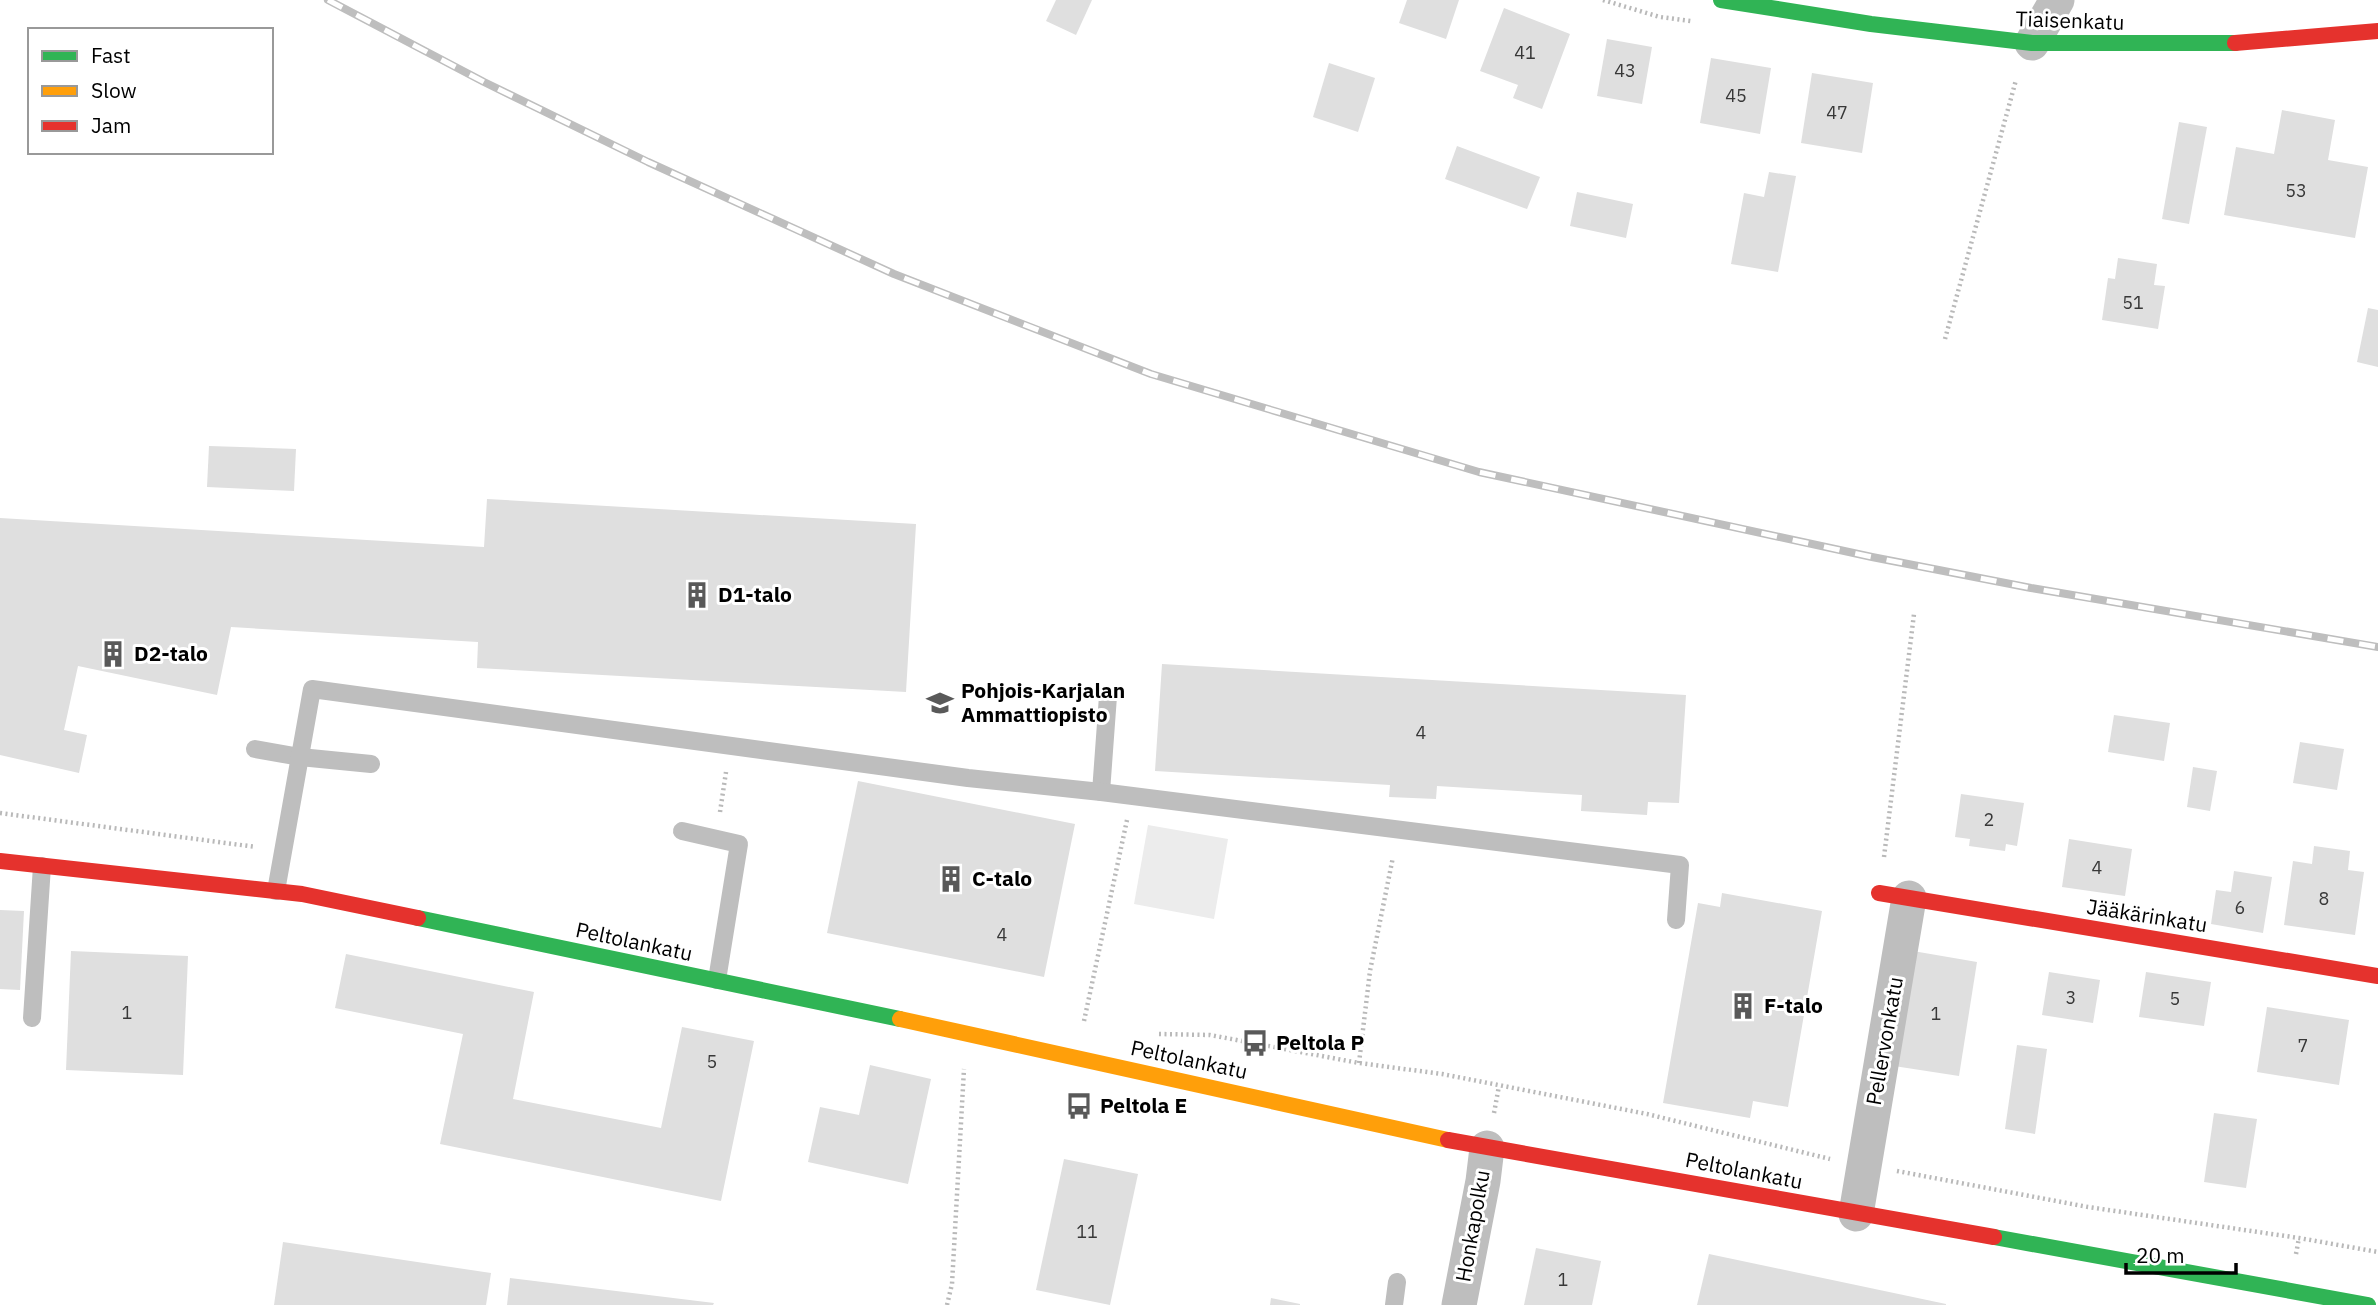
<svg xmlns="http://www.w3.org/2000/svg" width="2378" height="1305" viewBox="0 0 2378 1305" font-family="'IBM Plex Sans',sans-serif">
<style>
.green{fill:#ececec}
.building{fill:#dfdfdf}
.lines{fill:none;stroke-linecap:round;stroke-linejoin:round}
.path{stroke:#b9b9b9;stroke-width:4.5;stroke-dasharray:2 3.5;stroke-linecap:butt}
.lane{stroke:#bebebe;stroke-width:18}
.street{stroke:#bebebe;stroke-width:35}
.fast{stroke:#30b455;stroke-width:16}
.slow{stroke:#ff9f0a;stroke-width:16}
.jam{stroke:#e5322d;stroke-width:16}
.rail-casing{stroke:#bebebe;stroke-width:8}
.rail{stroke:#fff;stroke-width:5;stroke-dasharray:16;stroke-linecap:butt}
.labels{text-anchor:middle;stroke-width:6;stroke-linejoin:round;paint-order:stroke}
.number-label{font-size:18px;fill:#383838}
.street-label{font-size:21px;fill:#000;stroke:#fff}
.poi-label{font-size:21px;font-weight:bold;fill:#000;stroke:#fff;text-anchor:start}
</style>
<rect width="100%" height="100%" fill="#fff"/>
<path class="green" d="M1148 825 1228 839 1214 919 1134 904Z"/>
<g class="building">
<path d="M1056 0H1092L1076 35 1046 21Z"/>
<path d="M1407 0H1459L1446 39 1399 23Z"/>
<path d="M1504 8 1570 34 1542 109 1513 98 1518 85 1480 71Z"/>
<path d="M1607 39 1652 47 1642 104 1597 96Z"/>
<path d="M1711 58 1771 68 1760 134 1700 123Z"/>
<path d="M1329 63 1375 78 1358 132 1313 117Z"/>
<path d="M1812 73 1873 83 1862 153 1801 143Z"/>
<path d="M2282 110 2335 120 2328 160 2368 167 2355 238 2224 215 2236 147 2274 154Z"/>
<path d="M2179 122 2207 127 2189 224 2162 219Z"/>
<path d="M1457 146 1540 177 1527 209 1445 179Z"/>
<path d="M1769 172 1796 176 1778 272 1731 264 1744 193 1764 197Z"/>
<path d="M1577 192 1633 204 1626 238 1570 226Z"/>
<path d="M2118 258 2157 264 2154 285 2165 286 2158 329 2102 320 2108 278 2115 279Z"/>
<path d="M2368 308 2378 310V367L2357 362Z"/>
<path d="M209 446 296 449 294 491 207 487Z"/>
<path d="M487 499 916 524 906 692 477 668 478 642 231 627 217 695 78 666 64 730 87 735 79 773 0 755V518L484 547Z"/>
<path d="M1162 664 1686 695 1679 803 1648 802 1647 815 1581 811 1582 795 1437 786 1436 799 1389 797 1390 785 1155 771Z"/>
<path d="M2114 715 2170 723 2164 761 2108 752Z"/>
<path d="M2300 742 2344 749 2337 790 2293 783Z"/>
<path d="M2193 767 2217 771 2210 811 2187 807Z"/>
<path d="M858 781 1075 824 1044 977 827 933Z"/>
<path d="M1961 794 2024 803 2017 846 2006 844 2005 851 1969 846 1970 839 1955 837Z"/>
<path d="M2069 839 2132 849 2125 896 2062 887Z"/>
<path d="M2314 846 2350 851 2348 870 2364 872 2355 935 2284 925 2293 861 2312 864Z"/>
<path d="M2234 871 2272 877 2263 933 2211 924 2216 890 2231 892Z"/>
<path d="M1722 893 1822 911 1788 1107 1753 1101 1750 1118 1663 1103 1698 903 1720 907Z"/>
<path d="M0 910 24 911 20 990 0 989Z"/>
<path d="M71 951 188 956 183 1075 66 1070Z"/>
<path d="M1913 951 1977 962 1959 1076 1894 1066Z"/>
<path d="M346 954 534 992 513 1099 661 1128 682 1027 754 1041 721 1201 440 1144 463 1034 335 1008Z"/>
<path d="M2049 972 2100 980 2093 1023 2042 1015Z"/>
<path d="M2146 972 2211 982 2204 1026 2139 1017Z"/>
<path d="M2267 1007 2349 1020 2339 1085 2257 1072Z"/>
<path d="M2017 1045 2047 1049 2035 1134 2005 1129Z"/>
<path d="M870 1065 931 1079 908 1184 808 1162 820 1107 859 1115Z"/>
<path d="M2214 1113 2257 1119 2246 1188 2204 1182Z"/>
<path d="M1064 1159 1138 1174 1110 1305 1036 1290Z"/>
<path d="M283 1242 491 1273 486 1305H274Z"/>
<path d="M1536 1248 1601 1261 1592 1305H1524Z"/>
<path d="M1709 1254 1946 1304V1305H1697Z"/>
<path d="M510 1278 714 1303 713 1305H507Z"/>
<path d="M1271 1298 1300 1304V1305H1270Z"/>
</g>
<g class="lines">
<g class="path">
<path d="M1603 0 1660 17 1691 21"/>
<path d="M1945 339 2016 80"/>
<path d="M720 812 726 772"/>
<path d="M0 813 256 847"/>
<path d="M1884 857 1914 614"/>
<path d="M1084 1021 1127 820"/>
<path d="M1159 1034 1210 1035 1359 1063 1442 1074 1647 1114 1830 1159"/>
<path d="M1359 1063 1370 971 1393 857"/>
<path d="M1494 1113 1499 1086"/>
<path d="M1897 1171 2088 1207 2299 1238 2378 1252"/>
<path d="M2296 1254 2299 1238"/>
<path d="M947 1305 952 1284 964 1069"/>
</g>
<g class="lane">
<path d="M255 749 300 757 371 764"/>
<path d="M1101 792 1108 696"/>
<path d="M682 831 739 844 717 980"/>
<path d="M276 891 312 689 968 778 1101 792 1680 865 1676 920"/>
<path d="M32 1018 42 866"/>
<path d="M1394 1305 1397 1282"/>
</g>
<g class="street">
<path d="M2032 43 2057 0"/>
<path d="M1856 1214 1909 898"/>
<path d="M1459 1305 1483 1181 1487 1148"/>
</g>
<g class="fast">
<path d="M1721 0 1871 24 2032 43H2235"/>
<path d="M418 918 900 1019"/>
<path d="M1994 1237 2368 1305"/>
</g>
<path class="slow" d="M900 1019 1448 1140"/>
<g class="jam">
<path d="M2235 43 2378 31"/>
<path d="M0 861 302 894 418 918"/>
<path d="M1879 893 2378 976"/>
<path d="M1448 1140 1994 1237"/>
</g>
<defs>
<path id="rail" d="M328 0 484 82 648 162 894 274 1151 374 1479 472 1872 557 2031 588 2378 647"/>
</defs>
<use href="#rail" class="rail-casing"/>
<use href="#rail" class="rail"/>
</g>
<defs>
<symbol id="building-bare" viewBox="-9 -9 18 18"><path d="M-4-6H4V6H1V3H-1V6H-4ZM-2.5-4.3h1.7v1.8h-1.7ZM.8-4.3h1.7v1.8H.8ZM-2.5-1h1.7V.8h-1.7ZM.8-1h1.7V.8H.8Z" fill="#595959" stroke="#fff" stroke-width="2.5" paint-order="stroke"/></symbol>
<symbol id="school-bare" viewBox="-9 -9 18 18"><path d="M0-5L7-2L0 1L-7-2ZM-4 1L0 2.5L4 1V4Q0 6-4 4Z" fill="#595959" stroke="#fff" stroke-width="2.5" paint-order="stroke"/></symbol>
<symbol id="bus-bare" viewBox="-9 -9 18 18"><path d="M-5-6H5V4H4V6H2V4H-2V6H-4V4H-5ZM-3.5-4V0h7V-4ZM-3.5 1.2v1.5H-2V1.2ZM2 1.2v1.5H3.5V1.2Z" fill="#595959" stroke="#fff" stroke-width="2.5" paint-order="stroke"/></symbol>
</defs>
<g fill-rule="evenodd">
<use href="#building-bare" x="678" y="576" width="38" height="38"/>
<use href="#building-bare" x="94" y="635" width="38" height="38"/>
<use href="#school-bare" x="921" y="684" width="38" height="38"/>
<use href="#building-bare" x="932" y="860" width="38" height="38"/>
<use href="#building-bare" x="1724" y="987" width="38" height="38"/>
<use href="#bus-bare" x="1236" y="1024" width="38" height="38"/>
<use href="#bus-bare" x="1060" y="1087" width="38" height="38"/>
</g>
<g class="labels">
<g class="number-label">
<text x="1525" y="59">41</text>
<text x="1625" y="77">43</text>
<text x="1736" y="102">45</text>
<text x="1837" y="119">47</text>
<text x="2296" y="197">53</text>
<text x="2133" y="309">51</text>
<text x="1421" y="739">4</text>
<text x="1989" y="826">2</text>
<text x="2097" y="874">4</text>
<text x="2324" y="905">8</text>
<text x="2240" y="914">6</text>
<text x="1002" y="941">4</text>
<text x="2071" y="1004">3</text>
<text x="2175" y="1005">5</text>
<text x="127" y="1019">1</text>
<text x="1936" y="1020">1</text>
<text x="2303" y="1052">7</text>
<text x="712" y="1068">5</text>
<text x="1087" y="1238">11</text>
<text x="1563" y="1286">1</text>
</g>
<g class="street-label">
<text transform="translate(2070 21) rotate(2)" y="7">Tiaisenkatu</text>
<text transform="translate(2147 916) rotate(9)" y="7">Jääkärinkatu</text>
<text transform="translate(634 942) rotate(12)" y="7">Peltolankatu</text>
<text transform="translate(1885 1041) rotate(-80)" y="7">Pellervonkatu</text>
<text transform="translate(1189 1060) rotate(12)" y="7">Peltolankatu</text>
<text transform="translate(1744 1171) rotate(11)" y="7">Peltolankatu</text>
<text transform="translate(1473 1226) rotate(-80)" y="7">Honkapolku</text>
</g>
<g class="poi-label">
<text x="718" y="602">D1-talo</text>
<text x="134" y="661">D2-talo</text>
<text x="961" y="698">Pohjois-Karjalan<tspan x="961" dy="24">Ammattiopisto</tspan></text>
<text x="972" y="886">C-talo</text>
<text x="1764" y="1013">F-talo</text>
<text x="1276" y="1050">Peltola P</text>
<text x="1100" y="1113">Peltola E</text>
</g>
</g>
<rect x="28" y="28" width="245" height="126" fill="#ffffff" stroke="#999999" stroke-width="2"/>
<rect x="42" y="51" width="35" height="10" fill="#30b455" stroke="#999999" stroke-width="2"/>
<text x="91" y="63" font-size="21" fill="#000000">Fast</text>
<rect x="42" y="86" width="35" height="10" fill="#ff9f0a" stroke="#999999" stroke-width="2"/>
<text x="91" y="98" font-size="21" fill="#000000">Slow</text>
<rect x="42" y="121" width="35" height="10" fill="#e5322d" stroke="#999999" stroke-width="2"/>
<text x="91" y="133" font-size="21" fill="#000000">Jam</text>
<path d="M2126 1263v10h110v-10" fill="none" stroke="#000000" stroke-width="3.5"/>
<text x="2136" y="1263" font-size="21" fill="#000000" stroke="#ffffff" stroke-width="5" paint-order="stroke">20 m</text>
</svg>
